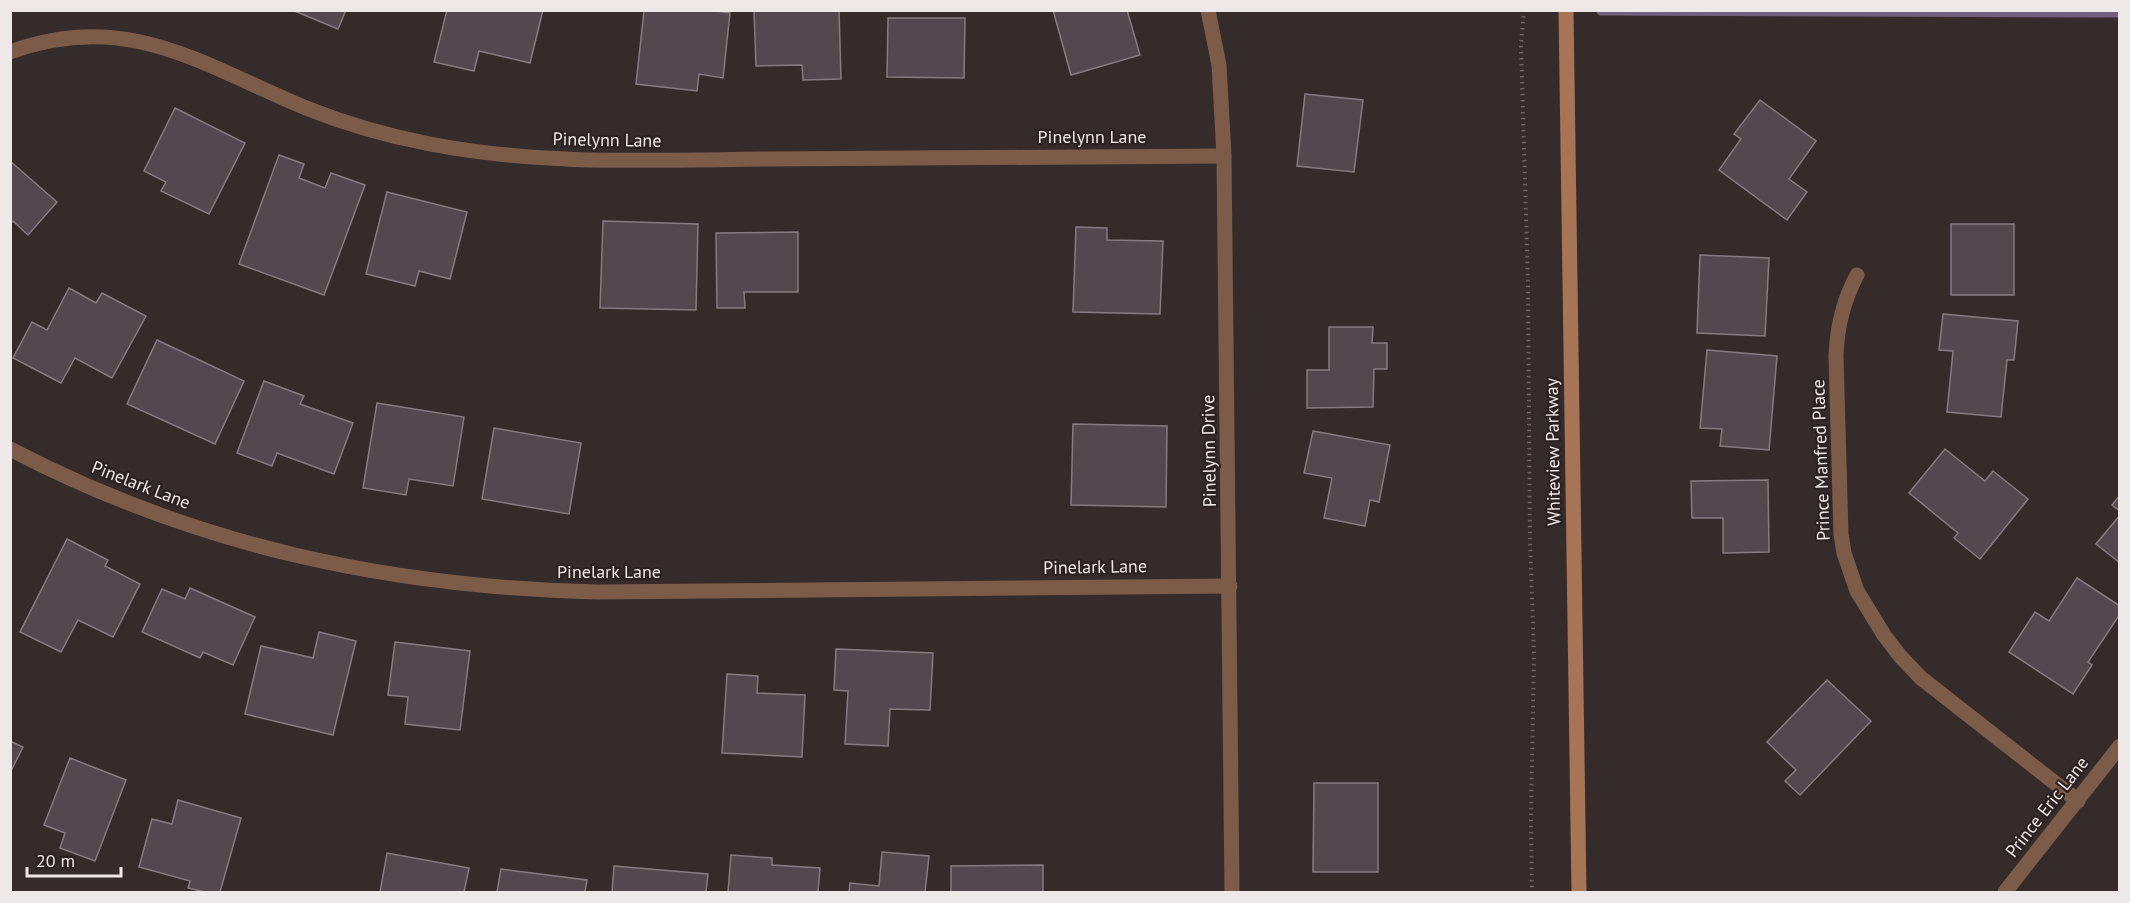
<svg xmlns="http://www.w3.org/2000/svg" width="2130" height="903" viewBox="0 0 2130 903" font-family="'PT Sans',sans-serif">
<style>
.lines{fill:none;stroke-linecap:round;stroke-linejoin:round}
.stream{stroke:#736080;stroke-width:9}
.building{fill:#52484d;stroke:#867b81;stroke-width:1.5}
.path{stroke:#6f6565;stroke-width:4;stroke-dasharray:1.5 4.5;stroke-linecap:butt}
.street{stroke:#7c5c48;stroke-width:15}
.secondary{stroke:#a77555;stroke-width:15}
.labels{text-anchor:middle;stroke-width:4.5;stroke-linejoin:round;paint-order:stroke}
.street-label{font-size:18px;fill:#efe8e8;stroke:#2c2221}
</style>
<rect width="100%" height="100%" fill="#362b2b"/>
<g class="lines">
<path class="stream" d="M1601 11 2120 13"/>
</g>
<g class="building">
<path d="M292 10H346L338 29Z"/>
<path d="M447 10H543L530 63 479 51 474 71 434 62Z"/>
<path d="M655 10H709L730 13 723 78 699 74 697 91 636 84 644 11Z"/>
<path d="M754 10H839L841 79 803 80 802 65 756 66Z"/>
<path d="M1053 10H1127L1140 55 1071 75Z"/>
<path d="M888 18H965L964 78 887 77Z"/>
<path d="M1305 94 1363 100 1354 172 1297 166Z"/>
<path d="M1760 100 1816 141 1789 179 1807 192 1787 220 1719 170 1741 139 1734 134Z"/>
<path d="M175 108 245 143 209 214 161 191 166 182 144 171Z"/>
<path d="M279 155 304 164 299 178 325 188 331 173 365 185 324 295 239 264Z"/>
<path d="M10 161 57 202 28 235 13 221 10 224Z"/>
<path d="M387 192 467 212 450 279 419 271 415 286 366 274Z"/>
<path d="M603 221 698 224 696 310 600 308Z"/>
<rect x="1951" y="224" width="63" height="71"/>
<path d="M1076 227 1107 228V240L1163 241 1160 314 1073 312Z"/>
<path d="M798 232V292H744L745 308H717L716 233Z"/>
<path d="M1700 255 1769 258 1765 336 1697 333Z"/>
<path d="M69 288 96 303 102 293 146 316 112 378 75 358 61 383 13 358 32 322 47 330Z"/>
<path d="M1943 314 2018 321 2014 360H2007L2001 417 1947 412 1953 351 1939 350Z"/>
<path d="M1329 327H1373L1372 343H1387V369H1374L1373 407 1307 408V370H1329Z"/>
<path d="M157 340 244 381 215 444 127 404Z"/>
<path d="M1707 350 1777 356 1769 450 1720 446 1722 429 1700 428Z"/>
<path d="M264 381 304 396 300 404 353 423 334 474 277 453 272 466 237 453Z"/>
<path d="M377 403 464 417 453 486 409 479 406 495 363 488Z"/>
<path d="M1073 424 1167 426 1166 507 1071 505Z"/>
<path d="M494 428 581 443 569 514 482 499Z"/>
<path d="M1313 431 1390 445 1379 502 1370 500 1365 526 1324 518 1332 478 1304 473Z"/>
<path d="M1945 449 1985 481 1993 471 2028 499 1980 559 1954 538 1958 533 1909 493Z"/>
<path d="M1768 480 1769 552 1723 553V518H1692L1691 481Z"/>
<path d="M2120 495V511L2112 505Z"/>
<path d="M2120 515V563L2096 544Z"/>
<path d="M67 539 108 560 105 566 140 584 113 637 78 620 61 652 20 632Z"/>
<path d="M2077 578 2120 606V614L2088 662 2092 665 2073 694 2009 652 2035 612 2049 621Z"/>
<path d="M190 588 255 617 233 665 203 652 200 658 142 632 162 589 185 599Z"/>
<path d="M319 632 356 641 333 735 245 714 261 646 313 658Z"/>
<path d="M395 642 470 651 460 730 405 724 408 697 388 695Z"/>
<path d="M836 649 933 653 930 710 890 709 888 746 845 744 848 691 834 690Z"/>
<path d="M727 674 758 676 757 693 805 695 802 757 722 753Z"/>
<path d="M1827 680 1871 721 1800 795 1785 781 1796 770 1767 742Z"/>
<path d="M10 741 23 747 10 773Z"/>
<path d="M70 758 126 780 95 861 60 848 65 833 44 825Z"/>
<path d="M1314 783H1378V872H1313Z"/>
<path d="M178 800 241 818 220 892H205L188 888 190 881 139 867 152 819 172 824Z"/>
<path d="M882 852 929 856 925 892H849L850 883 879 886Z"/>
<path d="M387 853 469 868 464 892H380Z"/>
<path d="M731 855 772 858V865L820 868 818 892H728Z"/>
<path d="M1043 865V892H951V866Z"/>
<path d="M614 866 708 874 706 892H612Z"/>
<path d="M501 869 587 880 585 892H497Z"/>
</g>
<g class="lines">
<path class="path" d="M1524 10 1521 44 1528 285 1530 540 1534 654 1531 817 1532 892"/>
<g class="street">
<path d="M1208 10 1219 65 1224 156 1232 892"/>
<path d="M10 52C127 9 202 65 306 108 346 124 388 136 430 144 543 166 657 160 771 159 922 158 1073 157 1224 156"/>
<path d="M1857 275C1843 301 1837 326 1836 356L1841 534 1844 553 1857 591 1884 635 1900 656 1921 678 2078 801"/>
<path d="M10 449C196 546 388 587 597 592L1230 586"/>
<path d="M2005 892 2120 746"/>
</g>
<path class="secondary" d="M1566 10 1579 892"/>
</g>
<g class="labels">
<g class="street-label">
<text x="1092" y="143">Pinelynn Lane</text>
<text transform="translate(607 140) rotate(1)" y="6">Pinelynn Lane</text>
<text transform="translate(1209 451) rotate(-91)" y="6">Pinelynn Drive</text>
<text transform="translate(1553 452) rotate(-91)" y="6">Whiteview Parkway</text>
<text transform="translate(1821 460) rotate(-92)" y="6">Prince Manfred Place</text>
<text transform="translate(141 485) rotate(21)" y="6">Pinelark Lane</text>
<text transform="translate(1095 567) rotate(-1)" y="6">Pinelark Lane</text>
<text x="609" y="578">Pinelark Lane</text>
<text transform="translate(2047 807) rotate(-52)" y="6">Prince Eric Lane</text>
</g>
</g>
<rect width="2130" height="903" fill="none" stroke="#efe8e8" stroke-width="24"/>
<path d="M27 867v9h94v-9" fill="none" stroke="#efe8e8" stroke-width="3"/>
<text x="36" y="867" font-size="18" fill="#efe8e8" stroke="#2c2221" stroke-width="4.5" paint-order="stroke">20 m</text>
</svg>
